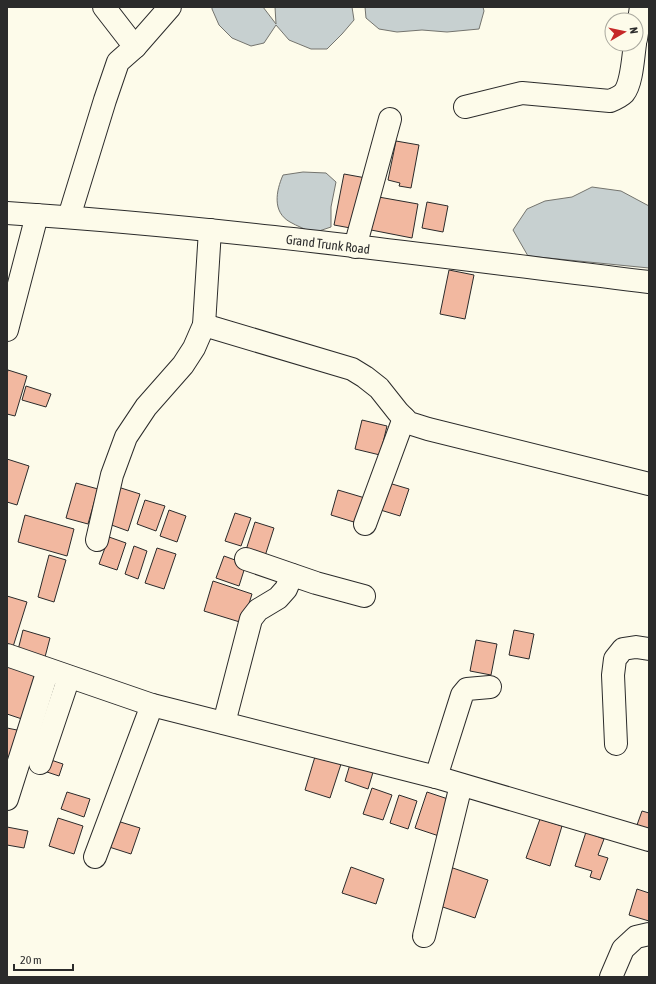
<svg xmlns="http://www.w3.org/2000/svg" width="656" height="984" viewBox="0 0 656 984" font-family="'Asap Condensed',sans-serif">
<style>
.water{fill:#c7d0d0;stroke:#74746e}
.building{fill:#f2b8a0;stroke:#2b2b2b}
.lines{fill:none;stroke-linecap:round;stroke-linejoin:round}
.minor-casing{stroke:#2b2b2b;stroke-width:24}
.major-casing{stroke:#2b2b2b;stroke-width:24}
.minor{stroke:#fdfbea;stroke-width:22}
.major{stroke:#fdfbea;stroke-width:22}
.labels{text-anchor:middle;stroke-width:3;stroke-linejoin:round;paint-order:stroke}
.street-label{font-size:13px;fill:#2b2b2b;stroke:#fdfbea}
</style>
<rect width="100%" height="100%" fill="#fdfbea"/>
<g class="water">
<path d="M212 7H263L276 24 275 7H352L354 20 342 34 327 49H311L289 40 276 25 264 43 251 46 232 38 219 25 212 9Z"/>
<path d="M365 7H483L484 11 479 29 447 32 422 30 397 32 379 29 366 18Z"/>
<path d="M303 172 326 173 336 182 331 207V227L313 233C305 229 297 226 290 222 272 212 276 191 283 175Z"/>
<path d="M592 187 621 191 649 206V268L528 256 513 230 527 209 545 201 572 197Z"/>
</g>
<g class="building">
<path d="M396 141 419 145 411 188 399 186 400 183 388 180Z"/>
<path d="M344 174 366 178 356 229 334 225Z"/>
<path d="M373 196 418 204 412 238 366 229Z"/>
<path d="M427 202 448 206 443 232 422 228Z"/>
<path d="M449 270 474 275 465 319 440 314Z"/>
<path d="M8 370 27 376 15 416 7 414V374Z"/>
<path d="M26 386 51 394 46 407 22 400Z"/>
<path d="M362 420 387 426 380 455 355 449Z"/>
<path d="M7 459 29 466 17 505 7 502Z"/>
<path d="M382 481 409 489 400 516 374 508Z"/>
<path d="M76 483 98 489 88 524 66 518Z"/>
<path d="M118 487 140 494 128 531 106 523Z"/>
<path d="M338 490 365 498 357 523 331 515Z"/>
<path d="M145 500 165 506 156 531 137 524Z"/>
<path d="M169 510 186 516 177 542 160 536Z"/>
<path d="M235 513 251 518 241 546 225 541Z"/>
<path d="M25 515 74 529 67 556 18 542Z"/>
<path d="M255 522 274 528 265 556 246 550Z"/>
<path d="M109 537 126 543 117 570 99 564Z"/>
<path d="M134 546 147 551 138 579 125 574Z"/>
<path d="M157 548 176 554 164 589 145 583Z"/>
<path d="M49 555 66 560 54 602 38 597Z"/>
<path d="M224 556 246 564 239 586 216 578Z"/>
<path d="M213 581 252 594 243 623 204 611Z"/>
<path d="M7 596 27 602 12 650 7 648Z"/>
<path d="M23 630 50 638 45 657 18 650Z"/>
<path d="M514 630 534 634 529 659 509 655Z"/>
<path d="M476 640 497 644 491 675 470 671Z"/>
<path d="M7 666 40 678 25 720 7 714Z"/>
<path d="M7 728 22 731 7 764Z"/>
<path d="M317 750 343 758 330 798 305 790Z"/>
<path d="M48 759 63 764 59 776 44 771Z"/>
<path d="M351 761 374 769 368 789 345 781Z"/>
<path d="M372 788 392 795 383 820 363 814Z"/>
<path d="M67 792 90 799 84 817 61 809Z"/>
<path d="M427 792 451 800 439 836 415 828Z"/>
<path d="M399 795 417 801 408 829 390 823Z"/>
<path d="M642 811 649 813V829L637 825Z"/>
<path d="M58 818 83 826 74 854 49 846Z"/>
<path d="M540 819 562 826 550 866 526 858Z"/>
<path d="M114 820 140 828 131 854 106 846Z"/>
<path d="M7 827 28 831 24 848 7 845Z"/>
<path d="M586 832 604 839 598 855 608 858 600 880 590 877 592 871 575 866Z"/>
<path d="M447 866 488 880 475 918 434 904Z"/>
<path d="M351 867 384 879 376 904 342 893Z"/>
<path d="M637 889 649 893V921L629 915Z"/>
</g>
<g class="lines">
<defs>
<g id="minor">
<path d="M104 7 135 47"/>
<path d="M636 39 641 7"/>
<path d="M465 107 522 93 610 101C615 99 620 97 624 93 632 83 633 57 635 44"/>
<path d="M69 217 105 100 118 62 135 47 170 7"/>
<path d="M355 247 390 119"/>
<path d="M204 325 352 369 365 377 379 388 398 412 409 423 428 429 649 484"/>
<path d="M7 330 37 215"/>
<path d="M365 524 404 418"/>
<path d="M97 540 112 475 126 437 146 407 183 365 194 348 204 325 210 230"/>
<path d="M246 559 316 583 364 596"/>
<path d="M7 655 152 705 436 777 649 840"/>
<path d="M224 723 251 619 258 610 278 598 286 589 292 575"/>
<path d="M616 744 613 675 615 659 623 649 636 647 649 649"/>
<path d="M40 763 69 677"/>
<path d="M436 777 462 695 467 689 490 687"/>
<path d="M7 799 48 670"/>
<path d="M95 857 152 705"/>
<path d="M424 936 461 785"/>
<path d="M611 977 623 949 636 937 649 934"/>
</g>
<path id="major" d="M7 213C222 227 435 256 649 282"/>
</defs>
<use href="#minor" class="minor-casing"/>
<use href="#major" class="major-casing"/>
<use href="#minor" class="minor"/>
<use href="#major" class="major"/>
</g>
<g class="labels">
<g class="street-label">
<text transform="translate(328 244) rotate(7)" y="5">Grand Trunk Road</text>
</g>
</g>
<rect width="656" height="984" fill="none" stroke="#2b2b2b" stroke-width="16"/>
<g transform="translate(624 32) rotate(81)"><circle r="19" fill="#fdfbea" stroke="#a9a89e"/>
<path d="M0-3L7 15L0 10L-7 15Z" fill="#c62828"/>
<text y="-6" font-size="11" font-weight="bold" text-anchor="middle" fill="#2b2b2b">N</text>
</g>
<path d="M14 964v6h59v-6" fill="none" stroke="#2b2b2b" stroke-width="2"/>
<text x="20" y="964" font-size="12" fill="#2b2b2b" stroke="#fdfbea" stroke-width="3" paint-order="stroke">20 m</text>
</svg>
